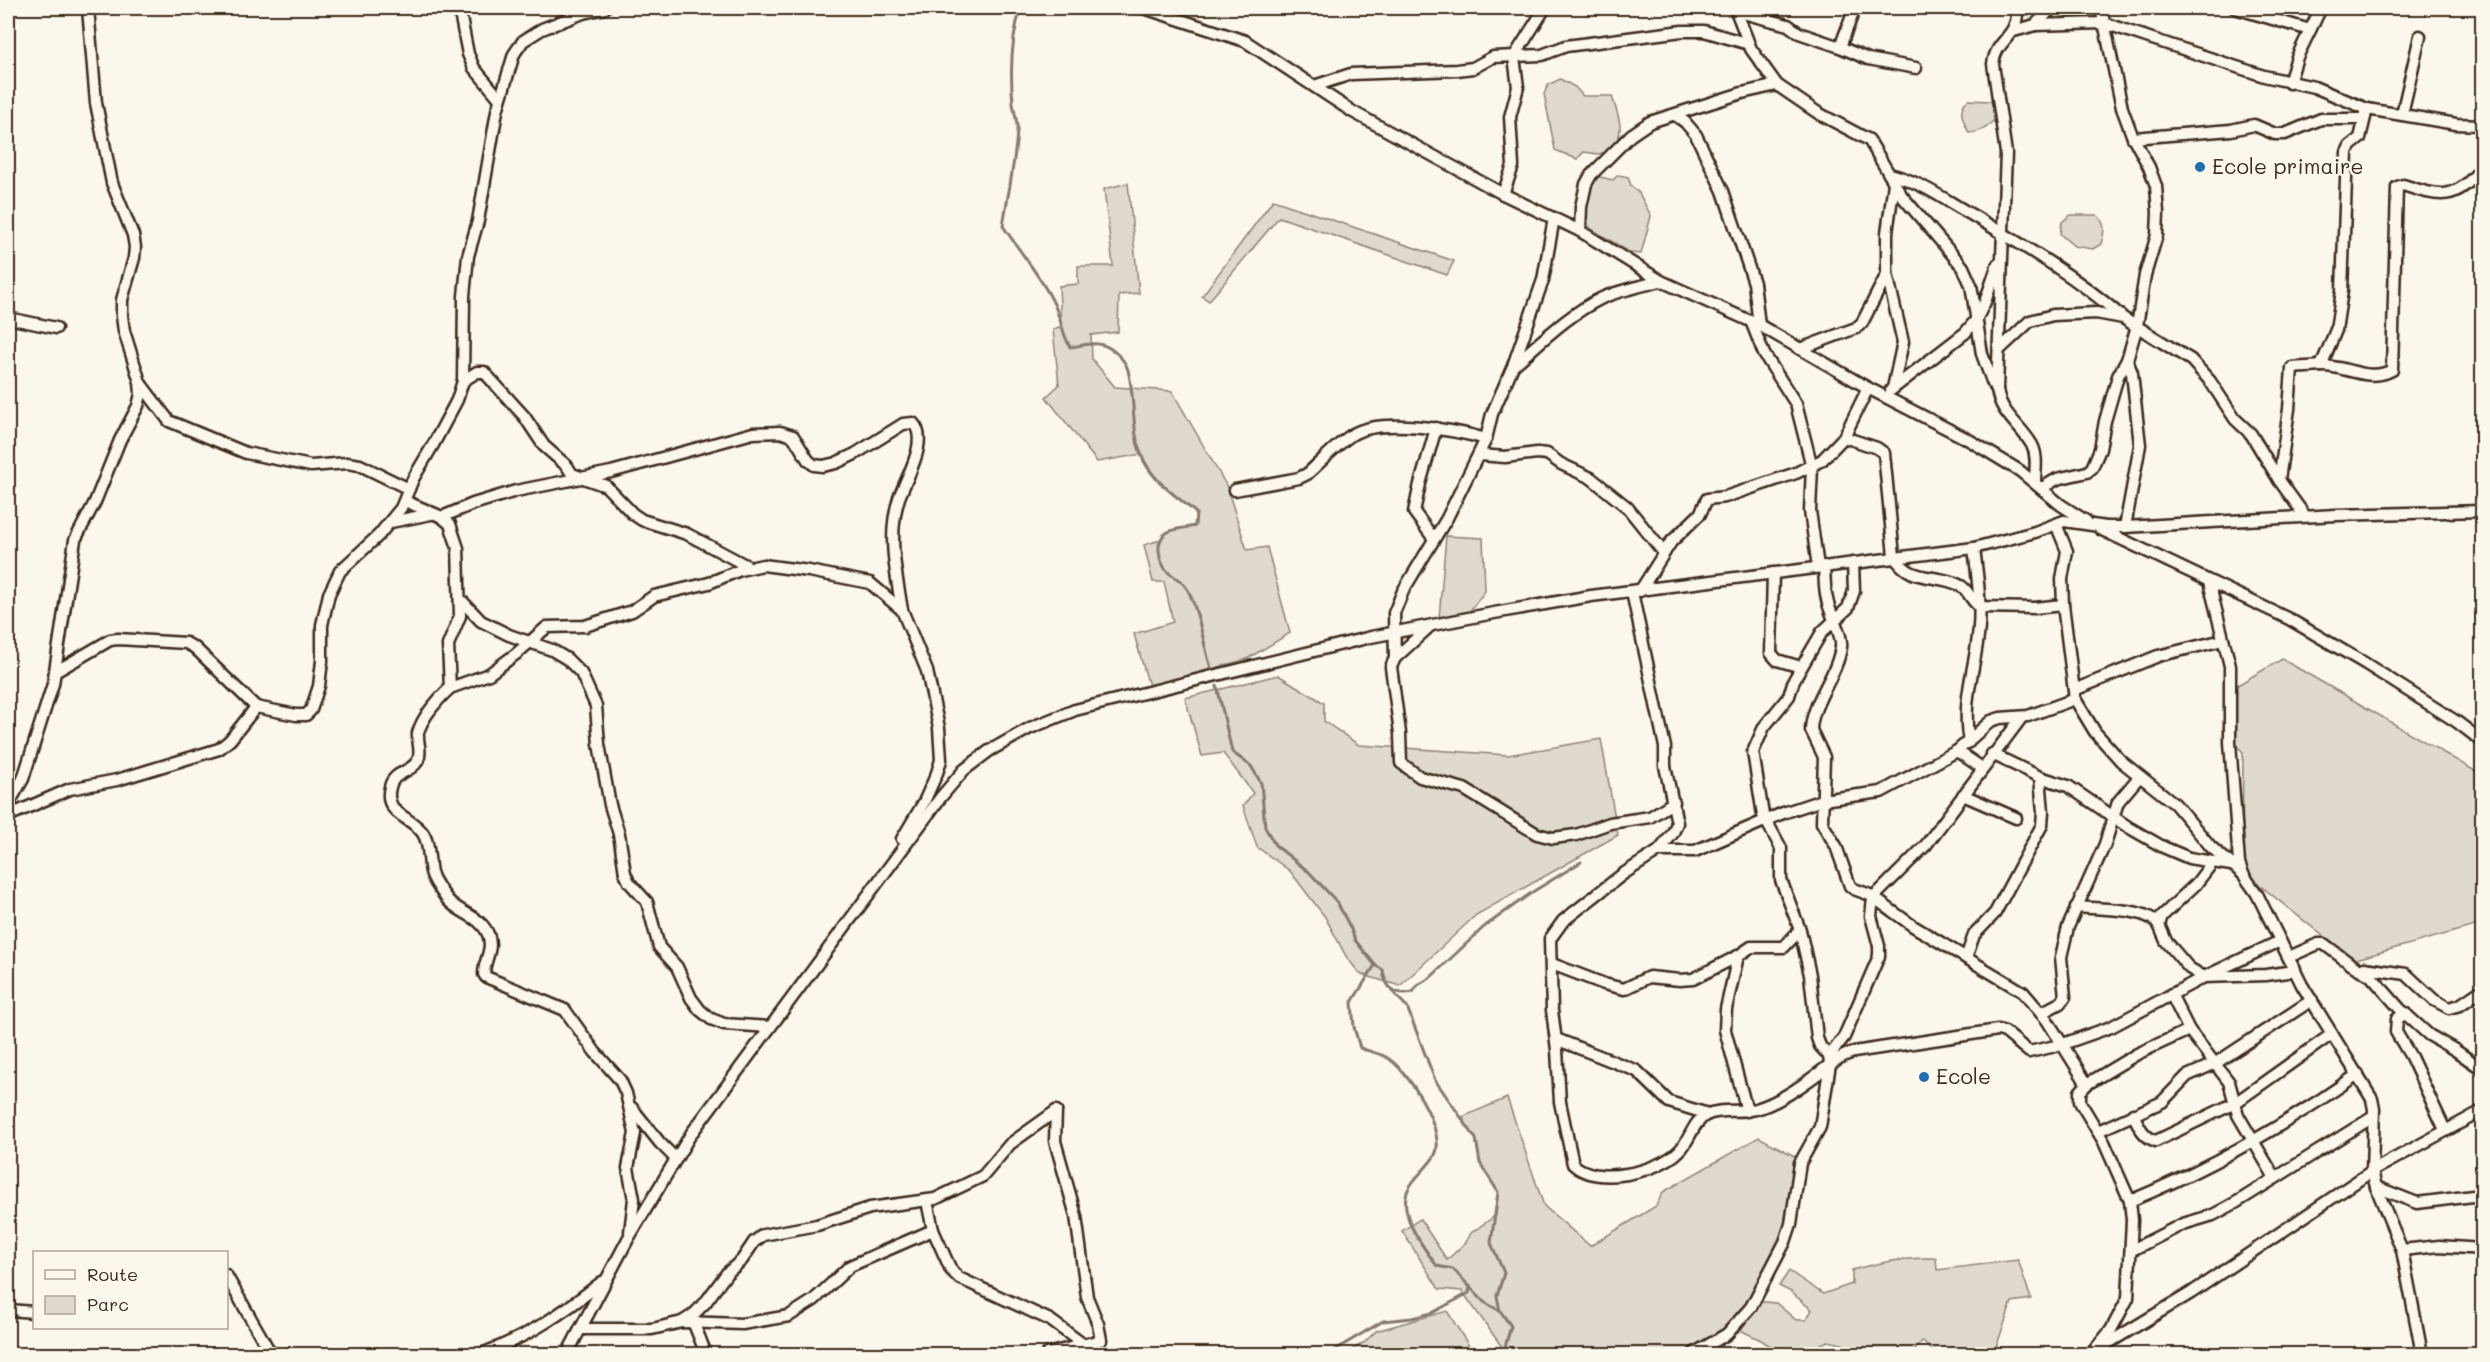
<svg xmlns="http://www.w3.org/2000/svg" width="2490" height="1362" viewBox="0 0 2490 1362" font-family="Mali,sans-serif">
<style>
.green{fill:#dfd9ce;stroke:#8d8276;stroke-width:1.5}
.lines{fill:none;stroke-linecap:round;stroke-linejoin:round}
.stream{stroke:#85796d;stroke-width:3}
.minor-casing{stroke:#3b2a1e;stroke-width:15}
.minor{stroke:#fbf7ec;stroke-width:10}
.poi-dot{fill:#1f6fb2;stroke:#fbf7ec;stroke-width:2}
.labels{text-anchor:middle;stroke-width:5;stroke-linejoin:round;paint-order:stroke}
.poi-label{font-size:21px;fill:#3b2a1e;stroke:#fbf7ec;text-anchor:start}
</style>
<rect width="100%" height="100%" fill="#fbf7ec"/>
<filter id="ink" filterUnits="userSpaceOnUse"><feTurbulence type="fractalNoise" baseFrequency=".0167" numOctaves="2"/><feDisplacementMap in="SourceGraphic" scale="12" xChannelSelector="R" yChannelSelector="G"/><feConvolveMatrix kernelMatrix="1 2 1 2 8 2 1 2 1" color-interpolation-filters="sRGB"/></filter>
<g filter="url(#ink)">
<g class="green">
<path d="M1560 79 1575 87 1583 96H1612C1619 120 1626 129 1612 151L1598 154 1584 152 1577 159 1555 150 1544 94 1548 85Z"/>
<path d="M1968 100 1990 101 1998 104 2000 115C1987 125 1988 131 1969 133 1964 122 1956 109 1968 100Z"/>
<path d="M1591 175 1613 180 1618 175 1628 177 1631 186 1639 193 1651 216 1641 254 1631 253 1590 228 1586 221 1584 203Z"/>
<path d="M1128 183 1139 293 1119 295 1118 332 1091 335 1092 359 1115 387 1172 391 1226 485 1247 550 1267 547 1290 633 1247 659 1149 686 1134 634 1173 622 1164 582H1153L1144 545 1160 540 1167 532 1195 526 1196 514C1176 494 1152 481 1142 454L1097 462 1046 397 1059 385 1053 330 1061 326 1059 286 1078 284V266H1113L1104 189Z"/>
<path d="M1273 200 1454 261 1447 275 1279 217 1209 301 1202 296Z"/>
<path d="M2071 215H2097C2107 224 2104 233 2101 244L2093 249 2074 246 2060 234 2062 222Z"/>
<path d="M1446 536 1483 538 1485 591 1469 612 1439 618Z"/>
<path d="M2282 659 2482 775V924L2353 960 2242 871 2243 752 2232 741 2234 687Z"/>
<path d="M1278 675 1324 703V721L1359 745 1508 755 1601 739 1618 835 1476 915 1400 986 1360 974 1346 956 1325 917 1290 871 1257 847 1243 806 1253 793 1223 753 1202 756 1185 698Z"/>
<path d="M1507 1098 1544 1206 1590 1246 1656 1206 1663 1192 1759 1137 1798 1158 1789 1213 1780 1247 1753 1301 1776 1303 1796 1320H1806L1812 1310 1791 1292 1779 1286 1789 1271 1823 1294 1852 1284V1270C1880 1262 1907 1257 1936 1258L1937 1270 2018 1260 2031 1299 2012 1302 1994 1353 1969 1348 1962 1354H1936L1922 1341 1912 1354H1838L1843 1344 1828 1341 1799 1354H1783L1761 1340 1742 1331V1314L1733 1327 1691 1354H1507L1462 1291 1439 1289 1402 1231 1420 1219 1447 1260 1466 1242 1471 1233 1496 1215 1498 1192 1480 1163 1476 1139 1462 1117Z"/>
<path d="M1447 1311 1474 1354H1345L1365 1342 1376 1331Z"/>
</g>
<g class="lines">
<g class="stream">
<path d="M1021 8C1011 38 1010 72 1013 103 1014 112 1018 122 1017 131 1015 163 1008 194 1003 226 1020 252 1041 276 1054 304 1061 318 1062 333 1070 347 1079 346 1090 343 1098 344 1110 345 1125 359 1128 370 1136 400 1130 433 1144 461 1156 484 1177 496 1196 513L1195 526C1187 528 1175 528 1168 532 1153 540 1159 564 1169 573 1177 579 1184 582 1189 592 1200 616 1203 643 1211 668"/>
<path d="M1217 686 1232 752 1251 766 1261 783 1265 827 1275 845 1309 872 1337 902 1351 929 1355 940 1375 965 1352 1002 1354 1027 1360 1048C1368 1051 1378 1053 1386 1057 1407 1068 1447 1132 1435 1155 1428 1168 1412 1178 1407 1192 1399 1217 1424 1248 1437 1266L1453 1269 1484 1302 1500 1311 1511 1326 1503 1354"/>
<path d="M1375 965 1383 970C1385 988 1395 996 1413 992L1418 985 1430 978 1484 927 1534 891 1581 862"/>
<path d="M1392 991 1407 1007 1435 1080 1476 1139 1480 1163 1498 1192 1491 1243 1504 1273 1497 1296 1500 1311"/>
<path d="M1328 1354 1383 1321 1412 1318 1432 1313 1469 1293 1470 1286"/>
</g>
<defs>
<g id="minor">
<path d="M459 8 468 54 474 68 500 99"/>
<path d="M1144 8 1245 41 1353 112 1503 194 1580 231 1661 281 1759 325 1868 388 1969 440 2020 471 2061 505 2086 521"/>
<path d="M1735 8 1751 49 1777 85 1818 113 1869 140 1902 196 1963 267 1971 285 1982 354 1993 384 1997 389"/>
<path d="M1855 8 1840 47 1868 59 1916 68"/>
<path d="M2017 8C2019 38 1996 38 1993 64L2006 153 1997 389C2000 414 2020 424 2032 445 2038 456 2035 470 2035 482"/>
<path d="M2101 8 2122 108 2132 135 2149 167 2156 186 2158 213 2157 235 2145 275 2137 326 2127 360 2132 373 2140 445 2125 527"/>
<path d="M2235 8 2310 30"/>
<path d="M1739 12 1788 25 1799 33 1840 47"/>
<path d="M2035 25 2104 23 2264 76 2314 87 2367 109 2456 124 2482 125"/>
<path d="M2014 31 2035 25 2052 8"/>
<path d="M2289 83 2297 57 2321 8"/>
<path d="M1314 86 1351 74 1457 70 1473 68 1493 57 1542 55 1566 46 1682 31H1704L1749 44"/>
<path d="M2402 114 2420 36"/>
<path d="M1675 115 1685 122 1696 135 1723 191 1754 283 1759 325"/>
<path d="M2133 138 2231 130 2254 125 2275 134H2285L2321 119H2364"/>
<path d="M1889 174C1920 181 1945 200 1972 215 2024 246 2075 276 2121 316"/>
<path d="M1503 194 1513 166 1510 117 1518 87 1514 57 1545 8"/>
<path d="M1554 218 1543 280 1513 366 1492 414 1486 439 1447 518 1403 591 1394 613 1395 658 1391 667 1400 733 1401 763 1420 777 1464 789 1537 834 1553 838 1576 835 1610 823 1650 817 1674 802"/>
<path d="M1580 231 1581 207 1586 184 1591 175 1631 135 1650 122 1742 93 1777 85"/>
<path d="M8 318 56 328"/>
<path d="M1751 321 1764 354 1796 404 1812 467 1810 511 1818 567"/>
<path d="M1800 349 1856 328 1862 323 1887 274"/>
<path d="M1999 350 2030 321 2053 315 2096 313 2123 318 2191 360 2210 381 2235 419 2251 434 2279 480 2305 516"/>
<path d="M1515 364C1542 341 1569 314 1602 298 1620 290 1641 286 1661 281"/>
<path d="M2321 366 2336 330 2342 291 2347 152 2350 146 2360 138 2367 109"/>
<path d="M463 381 477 372H484L524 416 544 446 567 466 572 474 606 486 633 514 642 520 687 534 749 567"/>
<path d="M141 384 169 421 246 453 311 466 347 463 360 465 409 489"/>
<path d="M1893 388 1903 342 1887 274V233L1894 183"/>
<path d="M1891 390 1965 333 1976 320 1985 302 1998 264"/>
<path d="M1844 437 1877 448 1884 453 1894 556C1912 585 1937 572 1961 586 1969 591 1971 601 1980 607L2034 608 2063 605"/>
<path d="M1480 455 1505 457 1537 453 1547 454 1561 464 1591 478 1627 507 1664 553"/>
<path d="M2279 480 2289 409 2292 368C2301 367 2311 367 2321 366 2345 365 2369 383 2392 370L2397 187 2403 185C2440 197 2456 202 2482 167"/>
<path d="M2042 488 2057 479 2087 472 2092 468 2100 449 2105 421 2118 376 2127 360"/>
<path d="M1235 490 1299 478 1307 474C1322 461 1337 444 1353 434 1382 417 1455 430 1486 439"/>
<path d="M405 501 442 517 450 524 458 548 460 616 448 645 450 688C439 698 422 717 418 733 417 741 422 752 418 760 412 773 393 771 390 787 383 814 410 816 422 832 430 842 428 859 431 872 433 881 441 891 447 899 459 914 480 915 488 934 494 950 484 959 484 974L486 977 565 1010 595 1052 620 1080 626 1093 635 1133 628 1168 634 1199 630 1232"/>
<path d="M442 517 473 504 516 491 611 472 753 433 780 432 793 436 808 460 814 465 823 466 836 463 855 454 903 424 913 423C930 440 905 480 899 498 887 536 896 572 902 610"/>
<path d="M391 522 431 514"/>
<path d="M2056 524 2067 551 2062 579 2063 605 2075 699 2095 732 2121 761 2175 804 2211 847 2243 874"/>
<path d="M2100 529 2289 619 2366 664 2457 722 2482 741"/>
<path d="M1434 539 1414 512 1420 484 1436 428"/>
<path d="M1824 566C1825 577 1824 588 1827 599 1829 613 1843 634 1841 647 1837 676 1812 701 1811 730L1824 757 1822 823 1836 846 1850 886 1854 889 1870 895 1913 926 2023 992 2047 1020 2087 1084 2080 1092V1102L2104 1142 2130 1201 2132 1220 2128 1298 2111 1330 2091 1354"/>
<path d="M1773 573 1771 653 1777 660 1801 667"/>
<path d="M2209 582 2230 666V742L2239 863 2243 874 2257 894 2302 985 2372 1099 2374 1109 2372 1171 2376 1187 2402 1250 2422 1354"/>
<path d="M1640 591 1671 542 1700 514 1707 499 1725 497 1796 473 1822 460 1844 437 1868 388"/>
<path d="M1632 592 1665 747V766L1677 823 1673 833 1659 851"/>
<path d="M460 599 481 621 509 635 552 650 567 659 581 673 596 706 599 744 610 805 619 834 625 873 629 882 647 902 659 947 677 967 691 998 700 1010 711 1019 724 1024 770 1027"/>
<path d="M1395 658 1429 627"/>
<path d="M55 672 110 640 118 639 186 643 195 648 256 707 296 715H306L311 710 319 686 322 661V625L329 594 340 571 379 535 401 508 413 479 433 445 457 400 463 381 464 296 468 256 478 221 497 111 514 54 523 41 542 29 583 13 605 8"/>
<path d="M450 688 489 674 516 654 547 627 585 626 632 611 654 596 709 583 740 570 763 565 809 571 870 583 902 610 927 671 939 728 941 760 937 773 924 802 902 839"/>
<path d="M2074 690 2158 656 2223 640"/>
<path d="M2075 699 2028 716 2000 718 1991 721 1957 751 1881 792 1822 800 1783 813 1695 851H1659L1623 874 1563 921 1550 939 1552 1010 1557 1050 1560 1102 1573 1164C1596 1187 1658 1172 1679 1151 1690 1141 1692 1123 1706 1115 1720 1108 1740 1113 1756 1109 1778 1103 1800 1087 1819 1073 1831 1064 1839 1056 1854 1052L1998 1030 2005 1032 2029 1052 2060 1045 2111 1027 2204 977 2280 941"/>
<path d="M1969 742C1961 699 1976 668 1979 627 1981 600 1977 574 1974 548"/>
<path d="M1957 751 1982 768"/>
<path d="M1992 754 2040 777 2068 786 2128 827 2163 847 2189 858 2231 865"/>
<path d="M1963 795 2016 818"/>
<path d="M8 805 23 779 53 684 75 540 95 502 120 440 138 406 141 394 140 382 124 331 122 316V300L134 258 135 247 133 235 112 183 96 103 88 8"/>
<path d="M8 816 70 789 117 780 219 749 230 740 256 707"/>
<path d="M2212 863 2196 884 2162 916 2159 925 2166 941 2189 968 2204 977 2266 975 2287 972 2295 969"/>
<path d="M2076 907C2098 909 2146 907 2159 925"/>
<path d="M2289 957 2318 944H2324L2352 965 2371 976 2400 1009 2429 1035 2455 1050 2482 1069"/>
<path d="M1966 958 1974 935 1995 913 2042 825 2043 812 2040 777"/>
<path d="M1552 964 1604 984 1624 989 1649 977 1680 980 1693 979 1738 956"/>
<path d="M2364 968 2406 974 2434 1000 2449 1008 2460 1005 2482 990"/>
<path d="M2171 994 2189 1030 2229 1082 2238 1115 2275 1178"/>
<path d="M2041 1013 2060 1003 2065 997 2061 957 2068 927 2105 844 2118 802 2139 777"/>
<path d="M2406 1013 2397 1019 2396 1032 2411 1057 2445 1130"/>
<path d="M1556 1039 1637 1071 1669 1102 1708 1114"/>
<path d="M1829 1056 1820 1046 1817 1038 1810 975 1800 930 1781 880V848L1763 815 1753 752 1764 727 1789 696 1794 680 1822 632 1848 608 1854 591 1853 563"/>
<path d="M2087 1084 2137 1054 2189 1030"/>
<path d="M632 1108 660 1143 676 1159"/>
<path d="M1747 1111 1725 1030 1726 1009 1738 956 1751 947H1784L1800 930"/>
<path d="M2133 1114C2139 1126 2143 1137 2156 1141L2235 1103 2332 1034"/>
<path d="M2098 1131 2162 1102 2187 1076 2216 1063 2312 1000"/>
<path d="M2376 1187 2417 1203 2473 1196 2482 1197"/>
<path d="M927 1201 933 1230"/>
<path d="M2130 1201C2212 1167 2286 1125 2358 1074"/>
<path d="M2132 1250 2183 1224 2213 1215 2237 1202 2373 1117"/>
<path d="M2402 1250 2439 1246 2482 1249"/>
<path d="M226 1275 271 1354"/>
<path d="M8 1310 34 1312"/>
<path d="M682 1322 742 1324 789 1316 814 1300 850 1266 933 1230 951 1270 959 1278 1050 1320 1084 1345"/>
<path d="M694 1324 706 1354"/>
<path d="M580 1329H652L682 1322 693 1315 705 1303 727 1273 742 1260 754 1242 763 1235 817 1225 870 1208 935 1199 983 1176 1010 1144 1056 1111"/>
<path d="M2100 1348 2191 1293 2372 1171 2482 1111"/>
<path d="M481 1354C527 1338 564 1312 602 1282"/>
<path d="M567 1354 628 1239 691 1134 941 797 964 770 989 751 1030 728 1075 710 1371 637 1494 613 1591 596 1974 548 2035 532 2064 521 2106 527H2125L2336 515 2482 511"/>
<path d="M1047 1354 1101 1340 1098 1324 1087 1297 1076 1216 1055 1141 1056 1111"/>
<path d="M1693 1354 1727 1334 1751 1307 1785 1242 1791 1224 1800 1163 1820 1127 1830 1064 1829 1056 1844 1037 1879 956V946L1871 916 1873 898 1926 845 2022 717"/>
</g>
</defs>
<use href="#minor" class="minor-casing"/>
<use href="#minor" class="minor"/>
</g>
</g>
<g class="poi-dot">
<circle cx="2200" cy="167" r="6"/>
<circle cx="1924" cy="1077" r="6"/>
</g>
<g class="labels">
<g class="poi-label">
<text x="2212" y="174">Ecole primaire</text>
<text x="1936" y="1084">Ecole</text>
</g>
</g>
<rect width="2490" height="1362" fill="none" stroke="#fbf7ec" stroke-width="30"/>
<rect x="15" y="15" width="2460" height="1332" fill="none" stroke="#3b2a1e" stroke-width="2" filter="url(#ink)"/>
<rect x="33" y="1251" width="195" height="78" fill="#fbf7ec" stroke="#aea59a" stroke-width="1.5"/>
<rect x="45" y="1270" width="30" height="9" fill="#fbf7ec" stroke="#aea59a" stroke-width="1.5"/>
<text x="87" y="1281" font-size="18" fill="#3b2a1e">Route</text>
<rect x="45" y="1296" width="30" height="18" fill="#dfd9ce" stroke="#aea59a" stroke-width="1.5"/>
<text x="87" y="1311" font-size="18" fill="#3b2a1e">Parc</text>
</svg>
